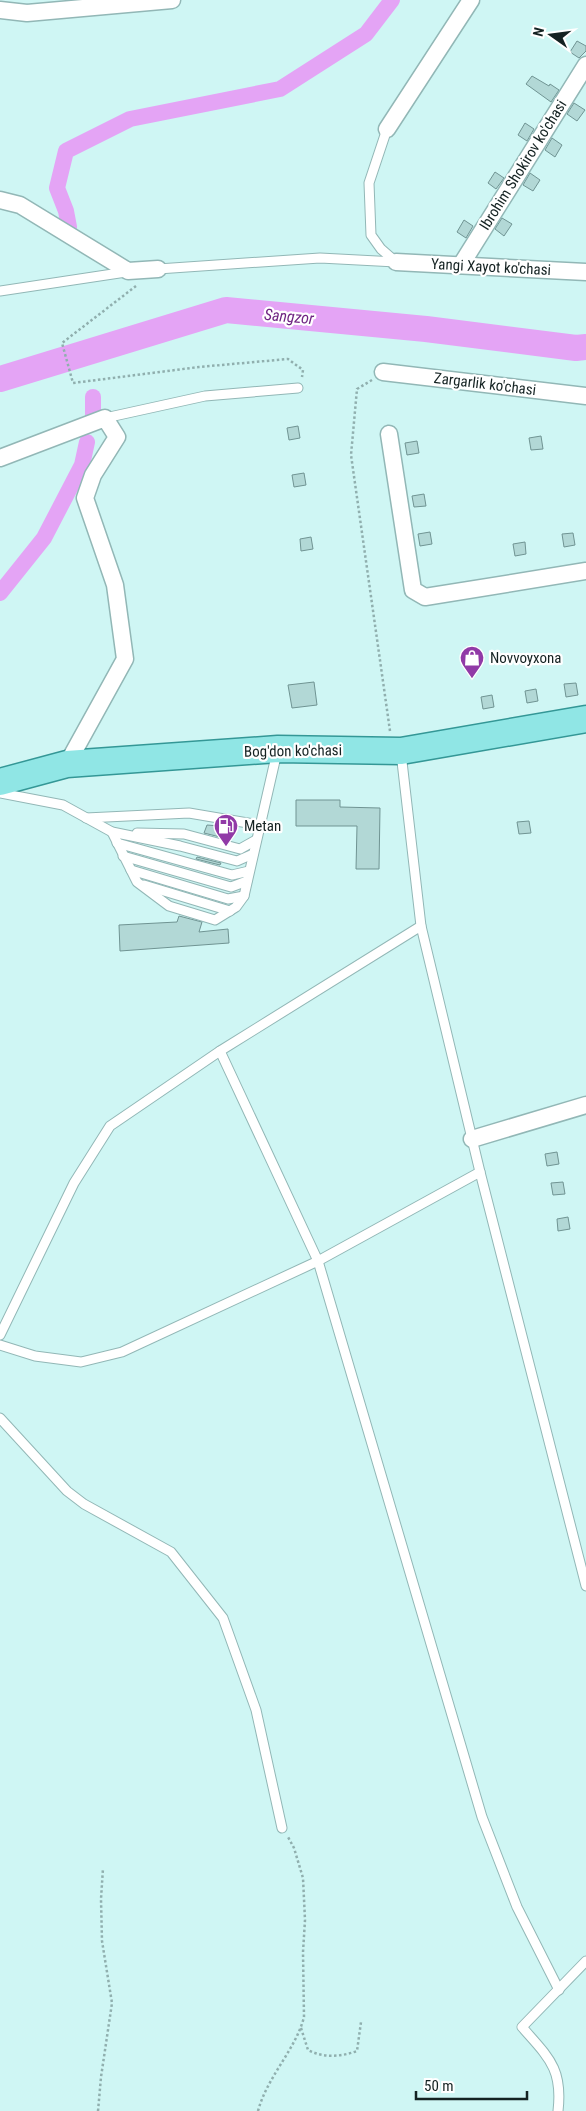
<svg xmlns="http://www.w3.org/2000/svg" width="586" height="2111" viewBox="0 0 586 2111" font-family="'Roboto Condensed',sans-serif">
<style>
.lines{fill:none;stroke-linecap:round;stroke-linejoin:round}
.canal{stroke:#e4a4f5;stroke-width:16}
.river{stroke:#e4a4f5;stroke-width:26}
.building{fill:#b2d8d6;stroke:#709493}
.lane-casing{stroke:#92b7b6;stroke-width:11}
.street-casing{stroke:#92b7b6;stroke-width:19}
.primary-casing{stroke:#349796;stroke-width:29}
.path{stroke:#90afae;stroke-width:2.5;stroke-dasharray:2.5 2.5;stroke-linecap:butt}
.lane{stroke:#fff;stroke-width:9}
.street{stroke:#fff;stroke-width:16}
.primary{stroke:#90e6e5;stroke-width:26}
.labels{text-anchor:middle;stroke-width:4.5;stroke-linejoin:round;paint-order:stroke}
.street-label{font-size:15px;fill:#142222;stroke:#fff}
.poi-label{font-size:15px;fill:#142222;stroke:#fff;text-anchor:start}
.water-label{font-size:16px;font-style:italic;fill:#702583;stroke:#fff}
</style>
<rect width="100%" height="100%" fill="#cff6f4"/>
<g class="lines">
<g class="canal">
<path d="M69 227 66 211 57 188 66 151 130 119 280 89 366 34 392 0"/>
<path d="M93 415V397"/>
<path d="M0 593 44 538 82 465 87 442"/>
</g>
<path class="river" d="M0 379 226 310 426 329 576 348 586 347"/>
</g>
<g class="building">
<path d="M577 41 586 46V51L579 58 570 52Z"/>
<path d="M532 76 549 86 550 84 559 90 551 102 526 84Z"/>
<path d="M574 103 585 110 577 121 567 114Z"/>
<path d="M525 123 534 129 527 141 518 135Z"/>
<path d="M552 138 562 145 555 157 545 150Z"/>
<path d="M495 172 504 178 496 189 488 183Z"/>
<path d="M530 173 540 180 533 191 523 185Z"/>
<path d="M502 218 512 224 504 236 495 229Z"/>
<path d="M464 220 473 226 466 238 457 232Z"/>
<path d="M298 426 300 438 289 440 287 428Z"/>
<path d="M541 436 543 449 531 450 529 438Z"/>
<path d="M417 441 419 453 407 455 405 443Z"/>
<path d="M304 473 306 485 294 487 292 475Z"/>
<path d="M424 494 426 506 414 507 412 496Z"/>
<path d="M430 532 432 544 420 546 418 534Z"/>
<path d="M573 533 575 545 564 547 562 534Z"/>
<path d="M311 537 313 549 301 551 300 539Z"/>
<path d="M525 542 526 554 515 556 513 544Z"/>
<path d="M314 682 317 705 292 708 288 685Z"/>
<path d="M576 683 578 695 566 697 564 684Z"/>
<path d="M536 689 538 701 527 703 525 691Z"/>
<path d="M492 695 494 707 483 709 481 697Z"/>
<path d="M296 800H340V807L380 808 379 869H356L357 826H296Z"/>
<path d="M529 821 531 833 519 834 517 822Z"/>
<path d="M207 825 232 827 228 839 204 833Z"/>
<path d="M197 857 221 863 220 865 196 859Z"/>
<path d="M179 916 202 922 199 932 228 929 229 943 120 951 119 925 177 922Z"/>
<path d="M557 1152 559 1164 547 1166 545 1154Z"/>
<path d="M563 1182 565 1194 553 1195 551 1183Z"/>
<path d="M568 1217 570 1229 558 1231 557 1219Z"/>
</g>
<g class="lines">
<defs>
<g id="lane">
<path d="M387 129 369 183 371 235 381 249 396 262"/>
<path d="M158 269 320 258 396 262"/>
<path d="M0 291 126 272"/>
<path d="M105 418 205 396 298 388"/>
<path d="M401 753 421 926 480 1172 586 1586"/>
<path d="M0 793 63 805 112 832 180 846 237 861 253 854"/>
<path d="M86 818 189 813 260 825"/>
<path d="M112 832 137 882 169 906 215 920 236 907 244 896 277 752"/>
<path d="M137 833 184 834 240 849 256 840"/>
<path d="M117 843 232 875 249 871"/>
<path d="M123 856 231 887 247 881"/>
<path d="M131 870 228 899 244 896"/>
<path d="M144 885 230 911"/>
<path d="M220 1051 318 1261 482 1817 517 1907 559 1990"/>
<path d="M0 1335 74 1183 110 1126 220 1051 421 926"/>
<path d="M0 1345 35 1356 81 1362 122 1352 318 1261 480 1172"/>
<path d="M0 1418 67 1491 84 1504 171 1552 223 1618 256 1710 282 1828"/>
<path d="M558 2111C563 2068 548 2057 522 2027L586 1961"/>
</g>
<g id="street">
<path d="M0 10 27 13 172 0"/>
<path d="M387 129 471 0"/>
<path d="M0 200 20 205 128 271 158 269"/>
<path d="M396 262 586 272"/>
<path d="M461 265 586 65"/>
<path d="M383 372 586 396"/>
<path d="M389 434 413 590 425 597 586 571"/>
<path d="M0 458 105 418 117 437 93 475 85 498 115 585 125 659 67 764"/>
<path d="M472 1139 586 1105"/>
</g>
<path id="primary" d="M0 782 67 764 278 749 401 751 586 719"/>
</defs>
<use href="#lane" class="lane-casing"/>
<use href="#street" class="street-casing"/>
<use href="#primary" class="primary-casing"/>
<g class="path">
<path d="M136 286 62 343 73 383 199 367 288 359 303 370 302 377"/>
<path d="M372 380 357 389 351 455 390 731"/>
<path d="M301 2028 308 2050C323 2058 341 2057 357 2051L361 2022"/>
<path d="M98 2111 101 2077 112 2003 102 1941 101 1899 103 1868"/>
<path d="M258 2111C267 2077 296 2049 304 2017L303 1952 305 1920 303 1878 294 1848 288 1837"/>
</g>
<use href="#lane" class="lane"/>
<use href="#street" class="street"/>
<use href="#primary" class="primary"/>
</g>
<defs>
<symbol id="shop-pin" viewBox="-11 -11 22 30"><path d="M0 17L-7.5 6A9.5 9.5 0 1 1 7.5 6Z" fill="#913aa7" stroke="#fff"/><path d="M-5-2.5h2.3a2.7 3.5 0 0 1 5.4 0H5L5.5 6h-11ZM-1.5-2.5h3a1.5 2.3 0 0 0-3 0Z" fill="#fff"/></symbol>
<symbol id="fuel-pin" viewBox="-11 -11 22 30"><path d="M0 17L-7.5 6A9.5 9.5 0 1 1 7.5 6Z" fill="#913aa7" stroke="#fff"/><path d="M-5.5-6h7V0h2V4h1.3V-2.5L3-4.5l.8-.8L6-3V5H2.5V1h-1V6h-7ZM-4.2-4.7v3.2H.2V-4.7Z" fill="#fff"/></symbol>
</defs>
<g fill-rule="evenodd">
<use href="#shop-pin" x="458" y="644" width="28" height="38"/>
<use href="#fuel-pin" x="212" y="812" width="28" height="38"/>
</g>
<g class="labels">
<g class="street-label">
<text transform="translate(523 165) rotate(-58)" y="5">Ibrohim Shokirov ko'chasi</text>
<text transform="translate(491 267) rotate(3)" y="5">Yangi Xayot ko'chasi</text>
<text transform="translate(485 384) rotate(7)" y="5">Zargarlik ko'chasi</text>
<text transform="translate(293 751) rotate(-1)" y="5">Bog'don ko'chasi</text>
</g>
<g class="poi-label">
<text x="490" y="663">Novvoyxona</text>
<text x="244" y="831">Metan</text>
</g>
<g class="water-label">
<text transform="translate(289 316) rotate(5)" y="6">Sangzor</text>
</g>
</g>
<g transform="translate(551 35) rotate(284)" stroke="#ffffff" stroke-width="4" paint-order="stroke">
<path d="M0-4L9 19L0 12L-9 19Z" fill="#142222"/>
<text y="-8" font-size="14" font-weight="bold" text-anchor="middle" fill="#142222">N</text>
</g>
<path d="M416 2091v8h111v-8" fill="none" stroke="#142222" stroke-width="2.5"/>
<text x="424" y="2091" font-size="15" fill="#142222" stroke="#ffffff" stroke-width="4" paint-order="stroke">50 m</text>
</svg>
